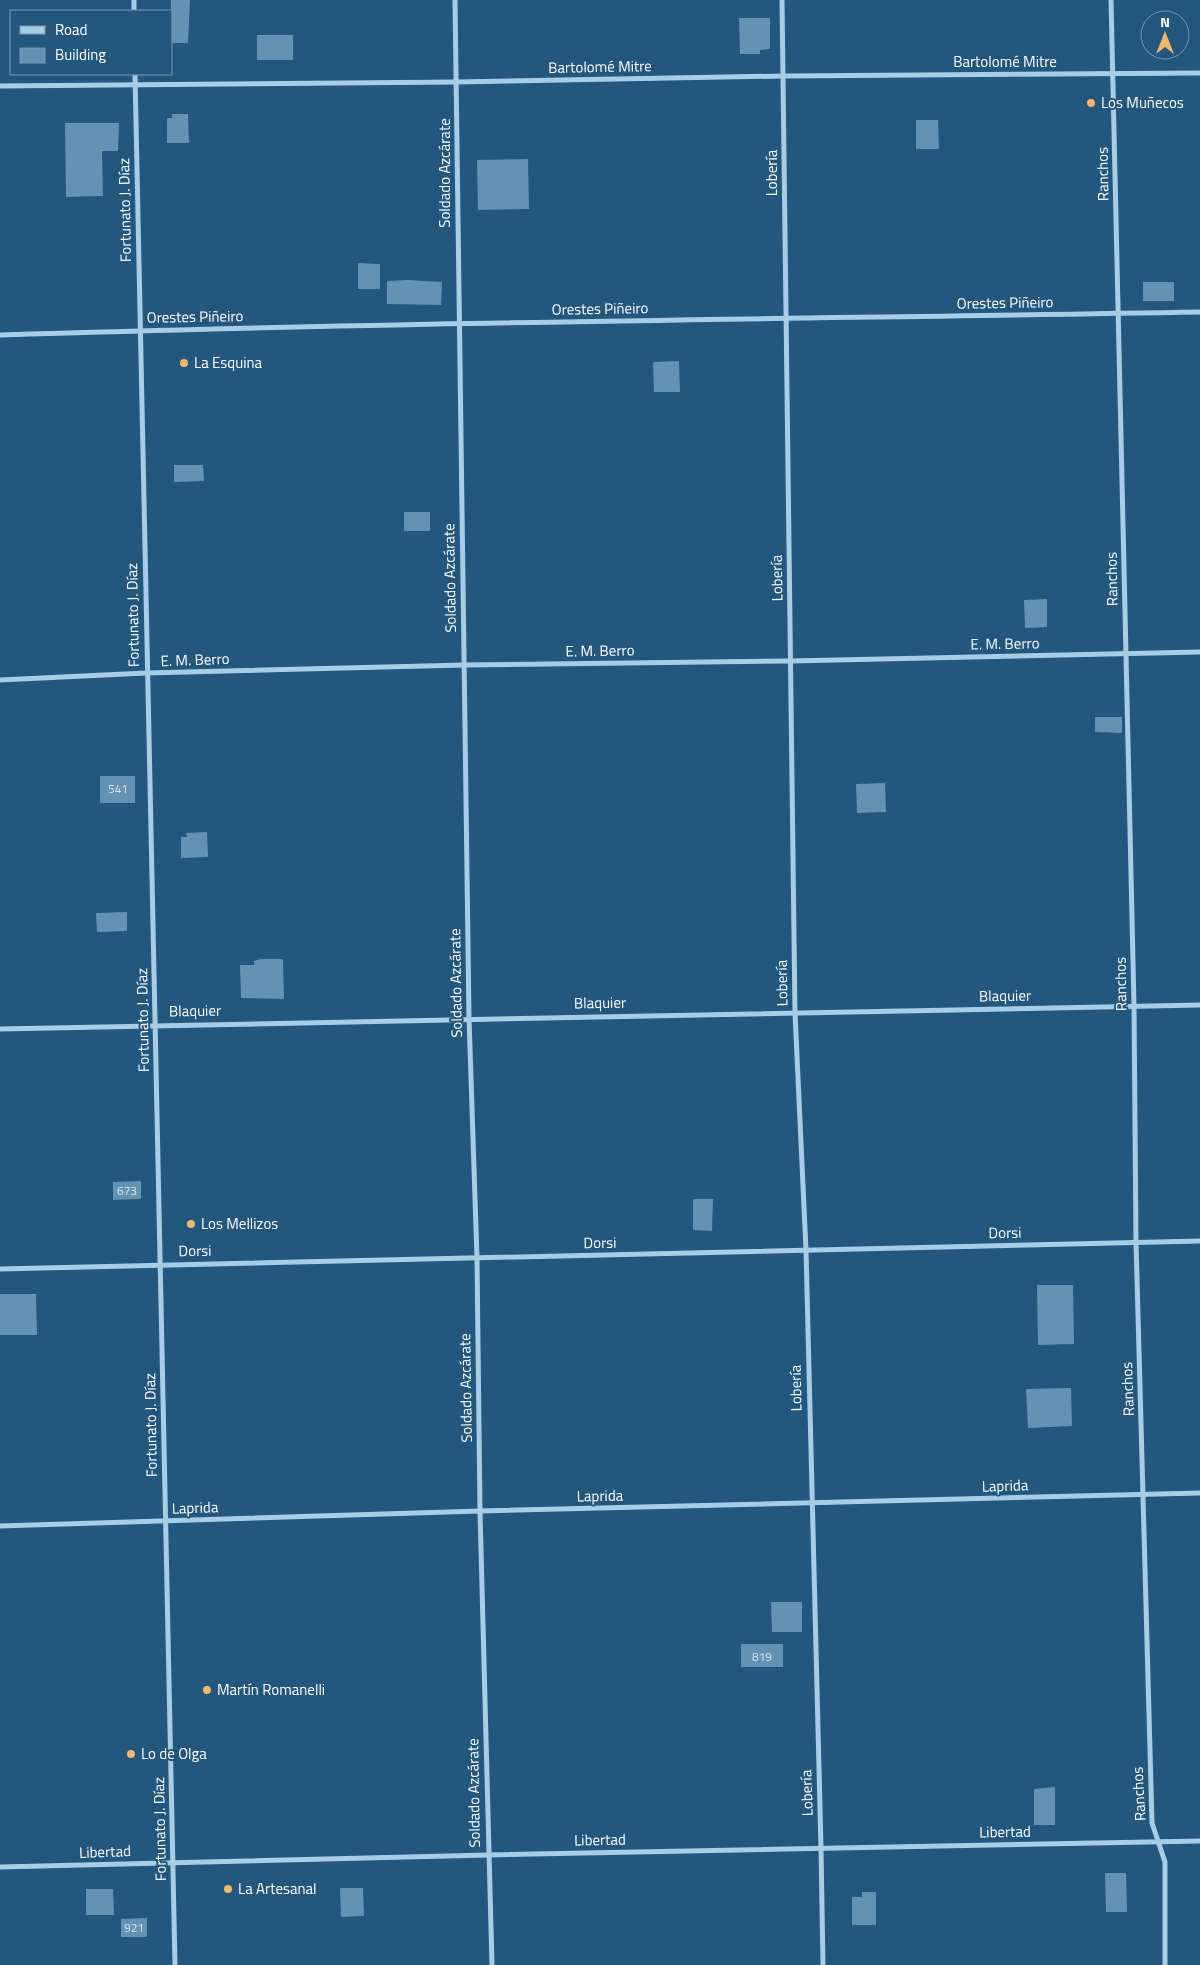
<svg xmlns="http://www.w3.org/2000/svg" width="1200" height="1965" viewBox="0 0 1200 1965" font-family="'Titillium Web',sans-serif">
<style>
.building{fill:#6492b2}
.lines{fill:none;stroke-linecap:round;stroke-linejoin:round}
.street{stroke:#a7cce6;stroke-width:5}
.poi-dot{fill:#f1b76a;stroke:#23577d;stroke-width:2}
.labels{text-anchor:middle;stroke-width:4;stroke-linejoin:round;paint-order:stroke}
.number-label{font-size:12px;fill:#d8e4ec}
.street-label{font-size:15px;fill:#fff;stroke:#23577d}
.poi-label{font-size:15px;fill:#fff;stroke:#23577d;text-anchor:start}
</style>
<rect width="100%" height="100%" fill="#23577d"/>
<g class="building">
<path d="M171 0H190L188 43H171Z"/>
<path d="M739 18H770V49L760 50V54H740Z"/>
<rect x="257" y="35" width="36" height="25"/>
<path d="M172 114H188L189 143H167V118H172Z"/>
<path d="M916 120H938L939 149H916Z"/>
<path d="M65 123H119L118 151H102L103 196 66 197Z"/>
<path d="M528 159 529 209 478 210 477 160Z"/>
<path d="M358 263 380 264V289H358Z"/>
<path d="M408 280 442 282 441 305 387 304V281Z"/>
<rect x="1143" y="282" width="31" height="19"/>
<path d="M679 361 680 392H654L653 362Z"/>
<path d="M174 465H203L204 481 174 482Z"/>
<rect x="404" y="512" width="26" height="19"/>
<path d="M1047 599V627L1025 628 1024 600Z"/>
<path d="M1095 717H1122V733L1095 732Z"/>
<rect x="100" y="776" width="35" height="27"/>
<path d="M885 783 886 812 857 813 856 784Z"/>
<path d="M207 832 208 857 181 858V837H187L186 833Z"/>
<path d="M127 912V931L97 932 96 913Z"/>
<path d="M261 959H283L284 999 241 998 240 965H254V961Z"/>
<path d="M141 1181V1199L113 1200V1182Z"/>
<path d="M693 1199H713L712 1231 693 1230Z"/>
<path d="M1037 1285H1073L1074 1344 1038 1345Z"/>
<path d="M0 1294H36L37 1335H0Z"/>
<path d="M1071 1388 1072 1426 1028 1428 1026 1389Z"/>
<path d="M771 1602H802V1632H772Z"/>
<rect x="741" y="1644" width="42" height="23"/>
<path d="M1055 1787V1825H1034V1789Z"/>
<path d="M1105 1873H1126L1127 1912H1106Z"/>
<path d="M340 1888H363L364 1916 341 1917Z"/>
<path d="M86 1889H113L114 1915H86Z"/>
<path d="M862 1892H876V1925H852V1897H862Z"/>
<path d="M147 1918V1937H121V1919Z"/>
</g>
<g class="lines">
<g class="street">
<path d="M134 0V11"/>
<path d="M455 0 469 1018 477 1258 480 1511 492 1965"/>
<path d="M782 0 795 1013 806 1250 821 1848 823 1965"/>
<path d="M1111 0 1134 1005 1136 1242 1152 1823 1165 1862V1965"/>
<path d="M135 74 175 1965"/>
<path d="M0 86 456 82 784 76 1200 73"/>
<path d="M0 335C400 322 800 319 1200 312"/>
<path d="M0 680 146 673 464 665 791 661 1200 652"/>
<path d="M0 1029 1200 1005"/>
<path d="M0 1269 1200 1241"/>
<path d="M0 1526 480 1511 1200 1493"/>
<path d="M0 1867 488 1855 1200 1841"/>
</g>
</g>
<g class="poi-dot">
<circle cx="1091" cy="103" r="5"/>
<circle cx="184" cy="363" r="5"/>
<circle cx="191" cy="1224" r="5"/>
<circle cx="207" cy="1690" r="5"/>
<circle cx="131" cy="1754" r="5"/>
<circle cx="228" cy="1889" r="5"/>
</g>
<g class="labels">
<g class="number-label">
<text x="118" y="793">541</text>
<text x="127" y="1195">673</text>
<text x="762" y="1661">819</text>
<text x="134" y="1932">921</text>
</g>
<g class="street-label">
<text x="1005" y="67">Bartolomé Mitre</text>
<text transform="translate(600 67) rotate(-1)" y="5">Bartolomé Mitre</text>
<text transform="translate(445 173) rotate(-90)" y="5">Soldado Azcárate</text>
<text transform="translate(772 173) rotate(-90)" y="5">Lobería</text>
<text transform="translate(1103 174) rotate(-91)" y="5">Ranchos</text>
<text transform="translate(125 210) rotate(-91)" y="5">Fortunato J. Díaz</text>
<text transform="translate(1005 303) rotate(-1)" y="5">Orestes Piñeiro</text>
<text transform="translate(600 309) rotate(-1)" y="5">Orestes Piñeiro</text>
<text transform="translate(195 317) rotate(-1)" y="5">Orestes Piñeiro</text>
<text transform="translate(450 578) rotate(-91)" y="5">Soldado Azcárate</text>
<text transform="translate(777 578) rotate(-91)" y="5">Lobería</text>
<text transform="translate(1112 579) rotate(-91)" y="5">Ranchos</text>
<text transform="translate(133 615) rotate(-91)" y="5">Fortunato J. Díaz</text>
<text transform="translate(1005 644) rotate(-1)" y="5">E. M. Berro</text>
<text transform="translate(600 651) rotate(-1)" y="5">E. M. Berro</text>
<text transform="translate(195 660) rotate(-2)" y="5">E. M. Berro</text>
<text transform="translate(456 983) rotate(-91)" y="5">Soldado Azcárate</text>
<text transform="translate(782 983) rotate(-91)" y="5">Lobería</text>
<text transform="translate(1121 984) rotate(-91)" y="5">Ranchos</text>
<text transform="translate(1005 996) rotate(-1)" y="5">Blaquier</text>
<text transform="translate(600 1003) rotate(-1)" y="5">Blaquier</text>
<text transform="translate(195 1011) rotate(-1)" y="5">Blaquier</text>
<text transform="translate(143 1020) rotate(-91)" y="5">Fortunato J. Díaz</text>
<text transform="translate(1005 1233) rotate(-1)" y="5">Dorsi</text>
<text transform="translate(600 1243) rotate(-1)" y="5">Dorsi</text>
<text transform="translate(195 1251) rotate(-1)" y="5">Dorsi</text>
<text transform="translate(466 1388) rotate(-91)" y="5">Soldado Azcárate</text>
<text transform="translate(796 1388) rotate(-91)" y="5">Lobería</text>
<text transform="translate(1128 1389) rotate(-92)" y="5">Ranchos</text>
<text transform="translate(151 1425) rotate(-91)" y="5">Fortunato J. Díaz</text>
<text transform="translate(1005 1486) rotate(-2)" y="5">Laprida</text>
<text transform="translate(600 1496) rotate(-1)" y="5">Laprida</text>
<text transform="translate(195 1508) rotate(-2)" y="5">Laprida</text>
<text transform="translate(474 1793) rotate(-91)" y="5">Soldado Azcárate</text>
<text transform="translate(807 1793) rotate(-92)" y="5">Lobería</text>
<text transform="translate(1139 1794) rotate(-93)" y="5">Ranchos</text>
<text transform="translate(160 1829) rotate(-91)" y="5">Fortunato J. Díaz</text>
<text transform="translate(1005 1832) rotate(-1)" y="5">Libertad</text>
<text transform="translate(600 1840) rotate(-1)" y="5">Libertad</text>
<text transform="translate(105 1852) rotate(-2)" y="5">Libertad</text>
</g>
<g class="poi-label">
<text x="1101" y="108">Los Muñecos</text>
<text x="194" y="368">La Esquina</text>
<text x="201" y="1229">Los Mellizos</text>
<text x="217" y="1695">Martín Romanelli</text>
<text x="141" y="1759">Lo de Olga</text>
<text x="238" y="1894">La Artesanal</text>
</g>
</g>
<rect x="10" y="10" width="162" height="65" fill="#23577d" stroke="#7b9ab1"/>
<rect x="20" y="26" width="25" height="8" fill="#a7cce6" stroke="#7b9ab1"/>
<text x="55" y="35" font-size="15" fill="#ffffff">Road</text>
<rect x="20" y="48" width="25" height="15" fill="#6492b2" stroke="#7b9ab1"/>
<text x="55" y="60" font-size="15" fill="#ffffff">Building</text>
<g transform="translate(1165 35)"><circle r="24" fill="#23577d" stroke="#7b9ab1"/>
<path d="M0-4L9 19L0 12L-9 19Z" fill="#f1b76a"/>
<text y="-8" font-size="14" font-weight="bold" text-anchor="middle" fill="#ffffff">N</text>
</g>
</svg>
